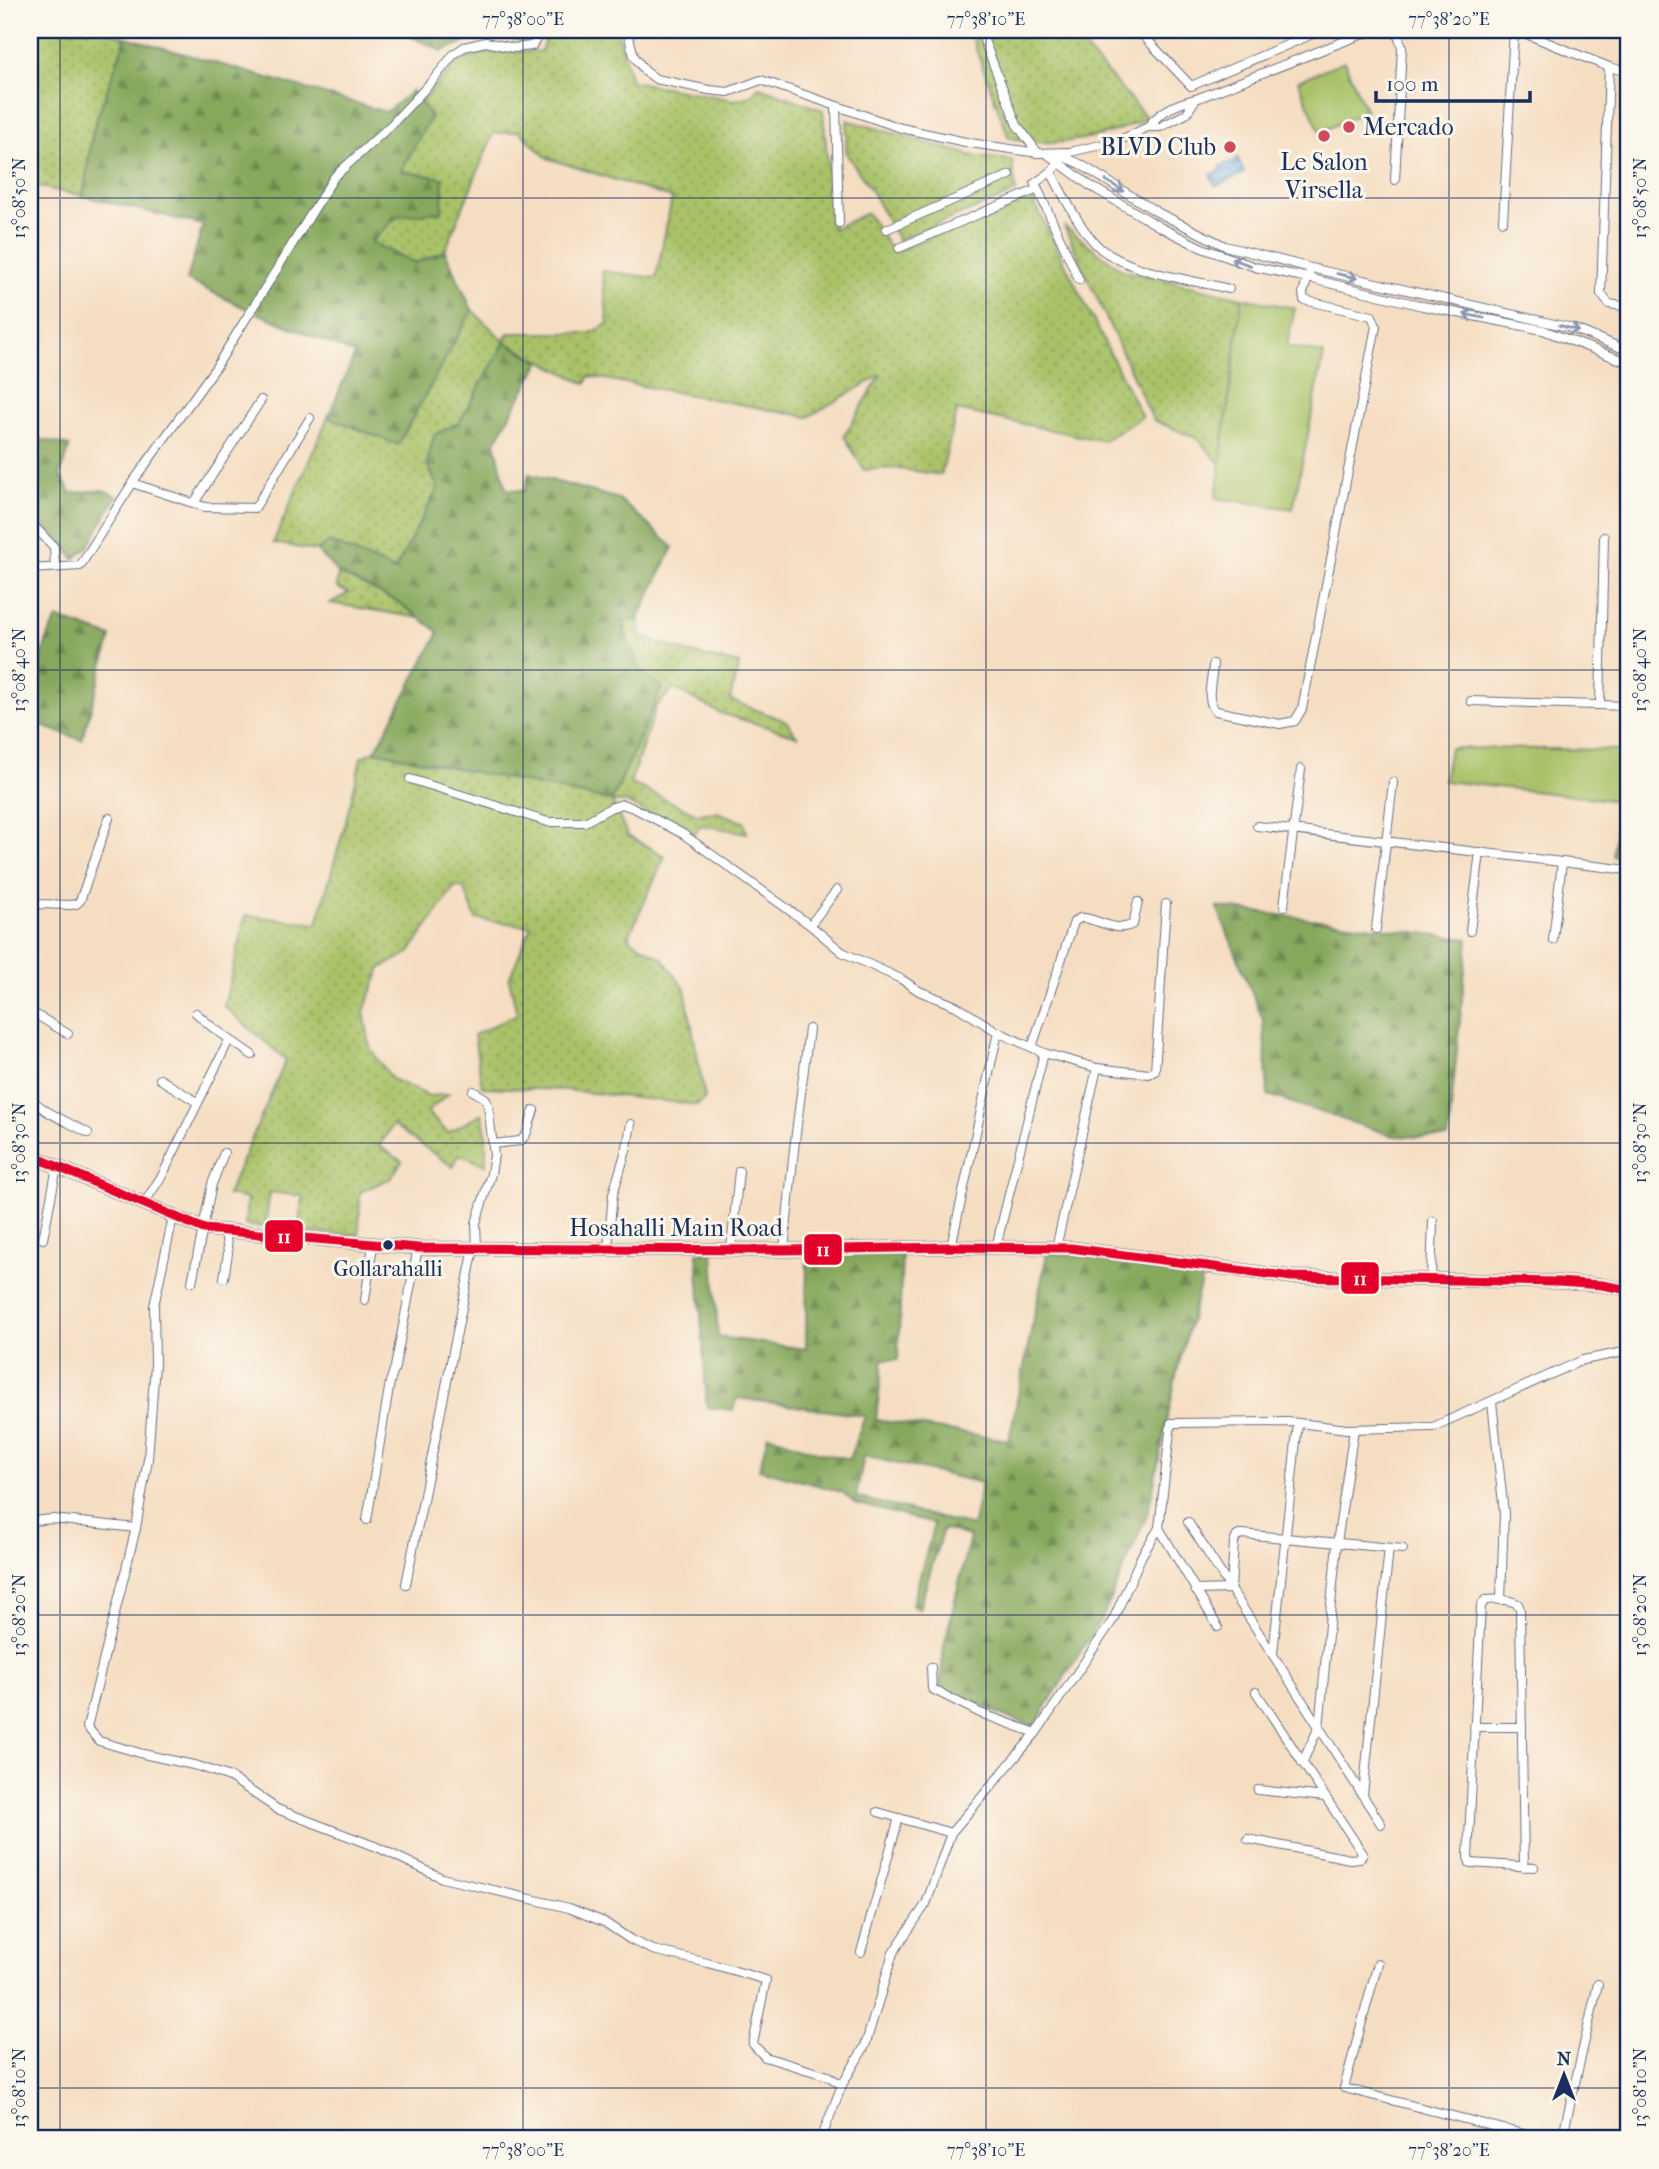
<svg xmlns="http://www.w3.org/2000/svg" width="1659" height="2169" viewBox="0 0 1659 2169" font-family="'IM FELL French Canon',serif">
<style>
.grass{fill:url(#grass-dots);stroke:#627863;stroke-width:2}
.forest{fill:url(#forest-firs);stroke:#506c5d;stroke-width:2;fill-rule:evenodd}
.park{fill:#a9c268;stroke:#627863;stroke-width:2}
.water{fill:url(#water-rules);stroke:#4d71a6;stroke-width:2}
.lines{fill:none;stroke-linecap:round;stroke-linejoin:round}
.street-casing{stroke:#676c81;stroke-width:10}
.secondary-casing{stroke:#676c81;stroke-width:15}
.street{stroke:#fff;stroke-width:8}
.secondary{stroke:#fbe5cf;stroke-width:12}
.bus-1-casing{stroke:#fbf7ec;stroke-width:14}
.bus-1{stroke:#e4002b;stroke-width:9}
.oneway{stroke:#8d97ae}
.ticks{fill:none;stroke:#1b2f5e;stroke-width:2;stroke-opacity:0.45}
.poi-dot{fill:#d1495b;stroke:#fbf7ec;stroke-width:2.5}
.bus-dot{fill:#1b2f5e;stroke:#fbf7ec;stroke-width:2.5}
.labels{text-anchor:middle;stroke-width:6;stroke-linejoin:round;paint-order:stroke}
.bus-label{font-size:22px;fill:#1b2f5e;stroke:#fbf7ec}
.poi-label{font-size:24px;fill:#1b2f5e;stroke:#fbf7ec;text-anchor:start}
.street-label{font-size:24px;fill:#1b2f5e;stroke:#fbf7ec}
.line-badge{stroke:#fbf7ec;stroke-width:2.5}
.badge-label{font-size:19px;text-anchor:middle;font-weight:bold;fill:#fff}
.neatline{fill:none;stroke:#1b2f5e;stroke-width:2.5}
.ticks-label{font-size:18px;text-anchor:middle;fill:#1b2f5e}
</style>
<defs>
<pattern id="grass-dots" width="8" height="8" patternUnits="userSpaceOnUse" patternTransform="scale(1.75)"><rect width="8" height="8" fill="#a9c268"/><path d="M2 2h.1M6 6h.1" fill="none" stroke="#899e59" stroke-width="1.8" stroke-linecap="round"/></pattern>
<pattern id="forest-firs" width="22" height="20" patternUnits="userSpaceOnUse" patternTransform="scale(1.75)"><rect width="22" height="20" fill="#86a85c"/><path d="M5 1l3.5 6h-7zM16 11l3.5 6h-7z" fill="#6d894f"/></pattern>
<pattern id="water-rules" width="6" height="5" patternUnits="userSpaceOnUse" patternTransform="scale(1.75)"><rect width="6" height="5" fill="#7fb3ed"/><path d="M0 2.5h6" fill="none" stroke="#6792c3"/></pattern>
</defs>
<rect width="100%" height="100%" fill="#fbf7ec"/>
<filter id="ink" filterUnits="userSpaceOnUse"><feTurbulence type="fractalNoise" baseFrequency=".0143" numOctaves="2"/><feDisplacementMap in="SourceGraphic" scale="14" xChannelSelector="R" yChannelSelector="G"/><feConvolveMatrix kernelMatrix="1 2 1 2 8 2 1 2 1" color-interpolation-filters="sRGB"/></filter>
<filter id="wash" filterUnits="userSpaceOnUse"><feTurbulence type="fractalNoise" baseFrequency=".00686" numOctaves="4" result="noise"/><feDisplacementMap in="SourceGraphic" scale="28" xChannelSelector="R" yChannelSelector="G"/><feGaussianBlur stdDeviation="1.57" result="paint"/><feColorMatrix in="noise" values="0 0 0 0 0 0 0 0 0 0 0 0 0 0 0 0 0 1.4 0 .05"/><feComposite in="paint" operator="in"/></filter>
<g filter="url(#wash)">
<rect width="100%" height="100%" fill="#f5ddc1"/>
<g class="grass">
<path d="M30 30H98L126 37 93 130 83 196 30 185Z"/>
<path d="M549 30H617L631 81 735 100 750 96 759 87 823 110 833 229 867 213 893 252 1031 196 1142 417 1103 441 957 410 941 475 894 468 864 470 844 436 881 375 808 417 589 376 586 384 505 342 459 423 434 435 427 463 438 488 395 570 330 542 317 551 273 543 328 417 398 444 472 310 504 341 508 333H591L608 324 602 271 656 278 672 198 547 158 519 131 493 134 445 251 415 263 370 242 398 216 400 171 431 116 420 102 459 61 490 52 541 51Z"/>
<path d="M969 30H1069L1147 118C1117 133 1071 145 1037 142 1028 142 1019 139 1009 138Z"/>
<path d="M847 120 977 157 1012 160 1016 192 898 240 872 192 846 153Z"/>
<path d="M1064 226 1122 270 1242 298 1220 464 1198 439 1153 420Z"/>
<path d="M338 573 398 602 419 618 330 603 349 593 337 588Z"/>
<path d="M638 619 642 637 686 652 739 664 730 700 786 721 797 736 720 713 673 688 656 707 630 783 697 814 717 812 744 822 747 833 701 825 693 836 626 802H612L628 836 665 856 628 938 663 959 685 989 705 1098 698 1105 566 1090 482 1087 474 1035 517 1014 509 979 531 926 476 919 464 888 455 886 409 953 381 968 364 1011 370 1048 392 1079 429 1096 448 1094 427 1112 448 1133 482 1113 486 1132V1165L458 1154 453 1167 393 1125 379 1146 402 1161 391 1178 360 1192 359 1235 299 1232 303 1196 270 1192 265 1227 245 1225 247 1199 227 1195 286 1060 224 1006 246 915 317 924C332 868 350 814 361 757L375 751 612 801 641 671 631 649 622 621Z"/>
</g>
<g class="forest">
<path d="M397 30H534L529 41 481 36 442 51Z"/>
<path d="M126 37 386 112 412 91 431 116 401 171 443 178 442 212 398 216 371 242 415 263 445 251 472 310 398 445 328 417 355 354 245 308 187 280 203 225 83 196 93 130Z"/>
<path d="M505 342 540 362 495 442 506 489 524 491 529 474 619 499 673 547 638 619 622 622 631 649 641 671 662 687 612 801 375 751 439 632 398 602 338 573 317 551 329 542 395 570 438 488 427 463 434 435 459 423Z"/>
<path d="M30 437 70 446 60 475 71 493 103 490 117 496 88 547 74 559 65 546 30 512Z"/>
<path d="M57 618 111 637 82 740 30 722C30 693 43 643 57 618Z"/>
<path d="M1217 907 1468 939 1448 1138 1394 1136 1268 1095 1263 1020Z"/>
<path d="M697 1252H713L718 1337 806 1349 807 1252 902 1253 898 1360 883 1359 876 1420 1009 1440 1047 1253 1104 1258 1203 1274 1177 1372 1148 1513 1104 1614 1034 1726 1009 1718 940 1688 944 1647 970 1536 943 1529 919 1609 912 1605 934 1524 855 1503 842 1492 759 1469 768 1435 817 1452 849 1459 865 1416 737 1398 733 1410 707 1407ZM864 1456 982 1483 972 1526 856 1497Z"/>
</g>
<g class="park">
<path d="M1344 61 1366 111 1320 132 1298 81Z"/>
<path d="M1242 298 1295 308 1287 346 1324 354 1293 509 1216 498Z"/>
<path d="M1450 748 1629 750V858L1613 856 1619 801 1444 781Z"/>
</g>
<path class="water" d="M1238 158 1244 173 1216 186 1211 175 1222 170 1221 166 1231 162 1233 165 1236 164 1235 160Z"/>
</g>
<g filter="url(#ink)">
<g class="lines">
<defs>
<g id="street">
<path d="M627 30 634 56 645 71 656 79 709 90 728 92 761 80 901 128 970 143 1038 153 1070 152 1118 141 1148 127"/>
<path d="M980 30 1017 125 1038 153"/>
<path d="M1138 30 1191 86 1322 30"/>
<path d="M1516 30 1609 67 1629 72"/>
<path d="M1609 67 1601 294 1609 304 1629 307"/>
<path d="M1196 99 1373 30"/>
<path d="M1196 99 1186 114 1160 127H1148C1159 112 1178 103 1196 99Z"/>
<path d="M836 106 839 223"/>
<path d="M1046 153 1089 185 1160 227 1202 248 1255 267 1308 278 1423 306 1543 330 1629 363"/>
<path d="M1055 153 1080 164 1157 212 1225 246 1311 268 1572 328 1629 351"/>
<path d="M1059 162 1051 172C1063 195 1082 233 1101 249 1134 274 1190 279 1229 289"/>
<path d="M1051 172 1035 183 1079 280"/>
<path d="M1395 180 1402 47 1396 30"/>
<path d="M1503 221 1514 30"/>
<path d="M887 229 1010 175"/>
<path d="M899 248 1038 189"/>
<path d="M132 483 205 507 255 508 310 418"/>
<path d="M194 503 261 400"/>
<path d="M30 522 54 547 55 567"/>
<path d="M30 569 80 566 135 479 216 367 334 177 391 125 434 79 454 54 464 47 486 42 513 48 532 46 542 30"/>
<path d="M1213 664C1213 678 1204 700 1216 711L1280 724 1295 721 1302 709 1376 326 1372 316 1304 300 1303 293 1311 268"/>
<path d="M1471 701 1629 706"/>
<path d="M1600 705 1604 537"/>
<path d="M410 779 548 822H585L610 808 622 804 636 809 683 834 810 925 842 952 901 979 919 991 956 1006 998 1032 1044 1053 1097 1068 1149 1074 1155 1071 1166 904"/>
<path d="M1257 826 1629 870"/>
<path d="M1284 906 1301 769"/>
<path d="M30 912 36 904 71 905 76 904 80 901 109 818"/>
<path d="M810 925 837 890"/>
<path d="M1376 929 1393 782"/>
<path d="M1470 931 1480 852"/>
<path d="M1553 940 1562 862"/>
<path d="M30 1011 68 1034"/>
<path d="M196 1013 212 1027 252 1055"/>
<path d="M1032 1047 1074 922 1080 918H1085C1101 921 1117 933 1133 924L1138 902"/>
<path d="M160 1079 197 1102"/>
<path d="M473 1091 485 1098 488 1105 494 1155 491 1174 476 1223 477 1248"/>
<path d="M30 1095C36 1110 73 1124 88 1133"/>
<path d="M493 1144 520 1141 526 1135 534 1110"/>
<path d="M143 1205 163 1174 229 1040"/>
<path d="M173 1217 154 1306 155 1364 148 1459 136 1528 87 1727 99 1741 143 1754 198 1766 230 1777 277 1809 377 1847 442 1878 569 1908 604 1922 631 1940 653 1950 708 1963 766 1980 753 2044 765 2057 828 2076 842 2085"/>
<path d="M43 1239 57 1167"/>
<path d="M951 1247 998 1032"/>
<path d="M996 1247 1044 1053"/>
<path d="M608 1248 613 1194 627 1147 631 1124"/>
<path d="M1056 1248 1097 1068"/>
<path d="M731 1249 739 1171"/>
<path d="M784 1250 794 1149 809 1029"/>
<path d="M224 1278 228 1253 225 1231"/>
<path d="M1431 1279 1433 1221"/>
<path d="M192 1282 212 1184 224 1153"/>
<path d="M365 1300 373 1245"/>
<path d="M1492 1402 1504 1513 1501 1600"/>
<path d="M367 1520 390 1382 395 1367 418 1248"/>
<path d="M30 1521 53 1519 136 1528"/>
<path d="M1188 1522 1381 1824"/>
<path d="M1159 1528 1218 1627"/>
<path d="M406 1584 474 1248"/>
<path d="M1231 1589 1234 1542 1237 1536 1242 1534 1403 1549"/>
<path d="M1195 1590 1231 1589"/>
<path d="M1273 1653 1298 1423"/>
<path d="M1474 1727H1522"/>
<path d="M1036 1733 1113 1620 1142 1555 1159 1528 1171 1423 1290 1422 1347 1429 1433 1427 1583 1360 1629 1351"/>
<path d="M1302 1763 1319 1727 1337 1543 1354 1429"/>
<path d="M1258 1790 1325 1797"/>
<path d="M1363 1795 1389 1548"/>
<path d="M878 1812 951 1833 1036 1733 980 1713 932 1689 931 1667"/>
<path d="M1248 1839 1350 1859 1360 1858 1363 1854 1256 1692"/>
<path d="M1524 1867 1520 1609 1518 1604C1509 1599 1496 1599 1485 1600L1481 1606 1468 1857 1470 1863 1534 1867"/>
<path d="M861 1952 899 1818"/>
<path d="M1378 1963 1344 2088 1542 2139"/>
<path d="M821 2139 842 2085 865 2046 893 1953 926 1904 951 1833"/>
<path d="M1562 2139 1598 1984"/>
<path d="M1629 2139V2137"/>
</g>
<path id="secondary" d="M30 1155 204 1229 418 1248 784 1250 951 1247 1071 1248 1292 1277 1558 1282 1602 1285 1629 1290"/>
</defs>
<use href="#street" class="street-casing"/>
<use href="#secondary" class="secondary-casing"/>
<use href="#street" class="street"/>
<use href="#secondary" class="secondary"/>
<defs>
<path id="bus-1" d="M30 1155 204 1229 418 1248 784 1250 951 1247 1071 1248 1292 1277 1558 1282 1602 1285 1629 1290"/>
</defs>
<use href="#bus-1" class="bus-1-casing"/>
<use href="#bus-1" class="bus-1"/>
</g>
<defs><path id="oneway-shaft" d="M-6 0H5M1.5-3L5.5 0L1.5 3" fill="none" stroke-width="1.6" stroke-linecap="round" stroke-linejoin="round" transform="scale(1.75)"/></defs>
<g class="oneway">
<use href="#oneway-shaft" transform="translate(1115 186) rotate(32)"/>
<use href="#oneway-shaft" transform="translate(1241 262) rotate(-160)"/>
<use href="#oneway-shaft" transform="translate(1347 276) rotate(13)"/>
<use href="#oneway-shaft" transform="translate(1474 316) rotate(-169)"/>
<use href="#oneway-shaft" transform="translate(1569 328) rotate(16)"/>
</g>
</g>
<path class="ticks" d="M60 30V2139M523 30V2139M986 30V2139M1449 30V2139M30 198H1629M30 670H1629M30 1143H1629M30 1615H1629M30 2088H1629"/>
<g class="poi-dot">
<circle cx="1349" cy="127" r="7"/>
<circle cx="1324" cy="136" r="7"/>
<circle cx="1230" cy="147" r="7"/>
</g>
<circle class="bus-dot" cx="388" cy="1245" r="6"/>
<g class="labels">
<g class="bus-label">
<text x="388" y="1276">Gollarahalli</text>
</g>
<g class="poi-label">
<text x="1363" y="135">Mercado</text>
<text x="1216" y="155" text-anchor="end">BLVD Club</text>
<text x="1324" y="170" text-anchor="middle">Le Salon<tspan x="1324" dy="28">Virsella</tspan></text>
</g>
<g class="street-label">
<text x="676" y="1236">Hosahalli Main Road</text>
</g>
</g>
<g class="line-badge">
<rect x="264" y="1219" width="40" height="34" rx="7" fill="#e4002b"/>
<rect x="803" y="1233" width="40" height="33" rx="7" fill="#e4002b"/>
<rect x="1340" y="1261" width="40" height="34" rx="7" fill="#e4002b"/>
</g>
<g class="badge-label">
<text x="284" y="1243">11</text>
<text x="823" y="1256">11</text>
<text x="1360" y="1285">11</text>
</g>
<rect width="1659" height="2169" fill="none" stroke="#fbf7ec" stroke-width="77"/>
<g transform="translate(1564 2075)" stroke="#fbf7ec" stroke-width="5" paint-order="stroke">
<path d="M0-5L12 26L0 18L-12 26Z" fill="#1b2f5e"/>
<text y="-10" font-size="19" font-weight="bold" text-anchor="middle" fill="#1b2f5e">N</text>
</g>
<path d="M1376 91v10h154v-10" fill="none" stroke="#1b2f5e" stroke-width="3.5"/>
<text x="1386" y="91" font-size="21" fill="#1b2f5e" stroke="#fbf7ec" stroke-width="5" paint-order="stroke">100 m</text>
<rect x="38" y="38" width="1582" height="2092" class="neatline"/>
<g class="ticks-label">
<text x="523" y="25">77°38'00"E</text>
<text x="986" y="25">77°38'10"E</text>
<text x="1449" y="25">77°38'20"E</text>
<text transform="translate(19 198) rotate(-90)" y="6">13°08'50"N</text>
<text transform="translate(1640 198) rotate(-90)" y="6">13°08'50"N</text>
<text transform="translate(19 670) rotate(-90)" y="6">13°08'40"N</text>
<text transform="translate(1640 670) rotate(-90)" y="6">13°08'40"N</text>
<text transform="translate(19 1143) rotate(-90)" y="6">13°08'30"N</text>
<text transform="translate(1640 1143) rotate(-90)" y="6">13°08'30"N</text>
<text transform="translate(19 1615) rotate(-90)" y="6">13°08'20"N</text>
<text transform="translate(1640 1615) rotate(-90)" y="6">13°08'20"N</text>
<text transform="translate(19 2088) rotate(-90)" y="6">13°08'10"N</text>
<text transform="translate(1640 2088) rotate(-90)" y="6">13°08'10"N</text>
<text x="523" y="2156">77°38'00"E</text>
<text x="986" y="2156">77°38'10"E</text>
<text x="1449" y="2156">77°38'20"E</text>
</g>
</svg>
